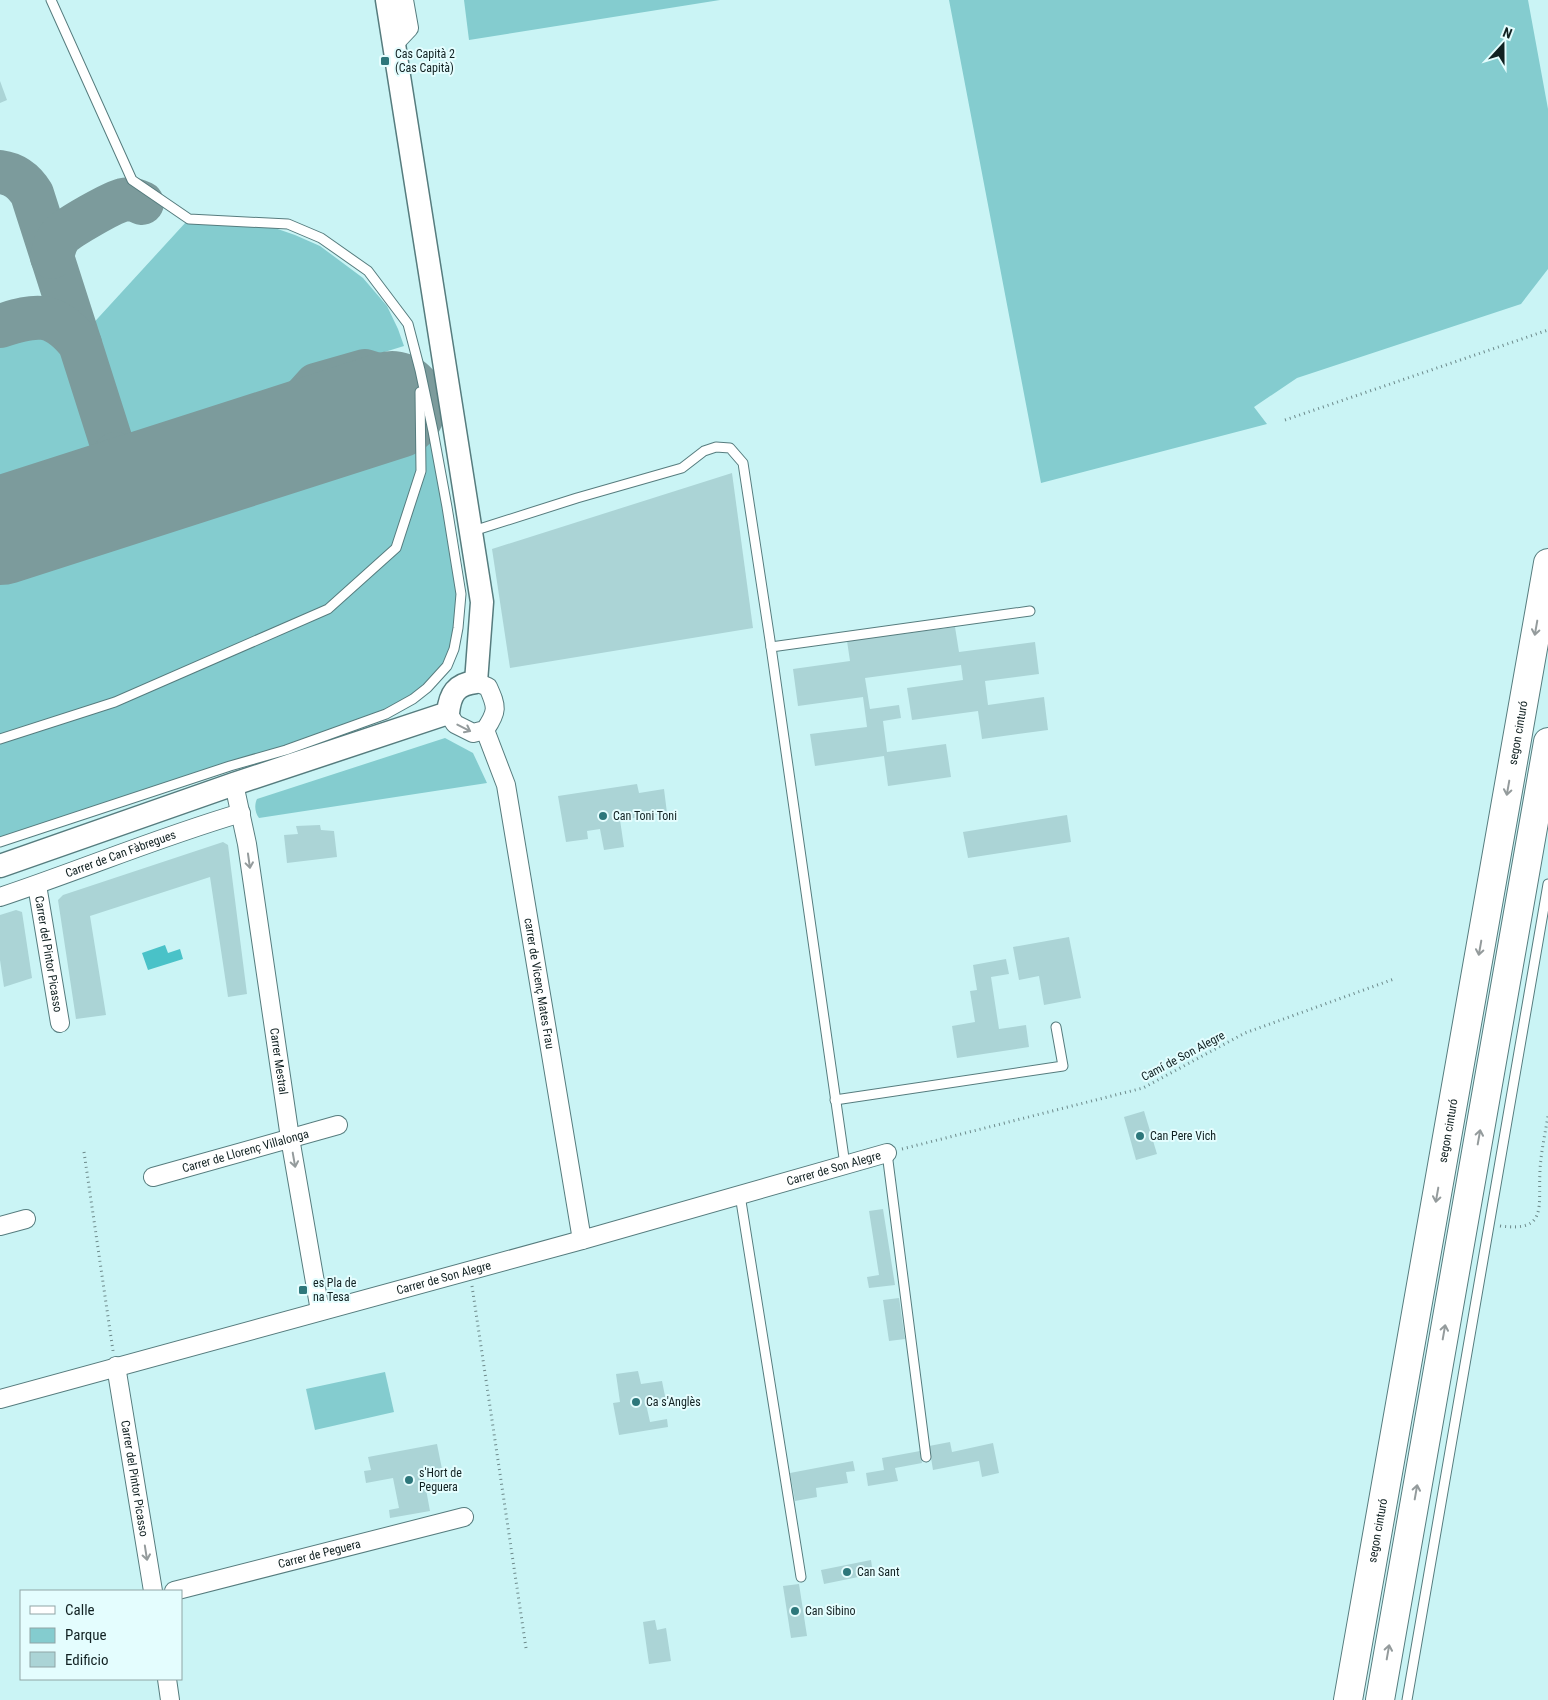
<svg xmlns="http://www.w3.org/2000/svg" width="1548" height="1700" viewBox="0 0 1548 1700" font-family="'Roboto Condensed',sans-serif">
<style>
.green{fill:#84cccf}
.water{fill:#49c2c8}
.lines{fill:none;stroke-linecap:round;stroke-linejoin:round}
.taxiway{stroke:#7c9b9c;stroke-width:44}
.runway{stroke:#7c9b9c;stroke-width:108}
.building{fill:#abd4d6}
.service-casing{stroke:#567c7e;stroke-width:11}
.minor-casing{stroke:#567c7e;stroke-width:20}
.tertiary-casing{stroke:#567c7e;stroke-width:25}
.trunk-casing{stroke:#567c7e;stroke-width:30}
.path{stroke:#6d8a8b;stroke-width:3;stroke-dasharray:1 4;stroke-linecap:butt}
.service{stroke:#fff;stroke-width:9}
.minor{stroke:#fff;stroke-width:18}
.tertiary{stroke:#fff;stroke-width:22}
.trunk{stroke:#fff;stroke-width:28}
.oneway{stroke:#949b9c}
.poi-dot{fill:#2d777b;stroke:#e4fdfe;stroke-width:2}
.labels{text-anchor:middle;stroke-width:4;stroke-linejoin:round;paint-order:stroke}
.poi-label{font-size:12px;fill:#112122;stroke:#e4fdfe;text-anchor:start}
.street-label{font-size:12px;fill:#112122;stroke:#e4fdfe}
</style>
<rect width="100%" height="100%" fill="#caf4f5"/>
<g class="green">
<path d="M464 0H720L469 40Z"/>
<path d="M949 0H1528L1548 109V269L1521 304 1297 378 1254 407 1267 424 1041 483Z"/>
<path d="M186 222 269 226 295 235 320 246 363 278 387 306 398 329 404 346 310 375 274 416 162 450C142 446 132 445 120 428L88 329Z"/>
<path d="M23 333C42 338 59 343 71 358L97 440 94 458 86 469 74 479 0 502V341Z"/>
<path d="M426 426 443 487 456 563 458 628 447 666 427 688 386 714 0 842V560Z"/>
<path d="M445 738 473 753 487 783 259 818C255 813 254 805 257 799Z"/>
<path d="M385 1372 394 1412 315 1430 306 1389Z"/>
</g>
<path class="water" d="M165 945 168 953 180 949 183 959 148 970 142 953Z"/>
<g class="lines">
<g class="taxiway">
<path d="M0 172C15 174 24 181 32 194L80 344"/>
<path d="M52 257C54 249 55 242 61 235 67 228 113 202 123 200 130 198 136 200 142 203"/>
<path d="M0 326C37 314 54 311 80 344L115 454C112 480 107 490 85 502"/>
<path d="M115 454C128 470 143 479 163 476L256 447 271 435 316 385 365 371 378 375 385 381 389 388 392 404 389 415 385 422 375 429 357 434 313 429 256 447"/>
</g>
<path class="runway" d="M0 531 392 405"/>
</g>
<g class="building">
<path d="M0 81 7 100 0 103Z"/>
<path d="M732 473 753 628 510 668 492 549Z"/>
<path d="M955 627 959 652 1035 642 1039 674 985 681 988 705 1044 697 1048 730 982 739 978 711 912 720 907 688 963 680 961 665 865 678 870 709 899 705 901 718 883 721 887 752 946 744 951 777 888 786 884 756 815 766 810 734 867 727 863 697 798 706 793 669 850 661 847 641Z"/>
<path d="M637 784 639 793 664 789 667 813 620 820 624 847 604 850 600 829 587 831 588 839 566 842 558 796Z"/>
<path d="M1067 815 1071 842 968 858 963 832Z"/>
<path d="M320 825 321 830 334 831 337 857 287 863 284 835 298 834 296 826Z"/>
<path d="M223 842 228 845 247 994 228 997 210 877 90 916 106 1015 76 1019 58 900 63 895Z"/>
<path d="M16 910 22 912 32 978 4 987 0 960V915Z"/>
<path d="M1069 937 1081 998 1044 1005 1039 976 1019 980 1013 947Z"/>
<path d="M1006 959 1009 974 991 977 999 1029 1026 1025 1029 1047 957 1058 952 1026 975 1022 970 991 977 990 973 965Z"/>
<path d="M1144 1111 1157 1154 1136 1160 1124 1117Z"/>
<path d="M883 1209 895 1285 869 1288 867 1277 879 1275 869 1211Z"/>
<path d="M899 1298 905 1339 889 1341 883 1300Z"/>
<path d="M638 1371 641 1384 662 1381 666 1401 646 1404 650 1422 667 1419 668 1427 619 1435 613 1403 620 1402 616 1374Z"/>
<path d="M950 1442 952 1452 993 1443 999 1473 982 1477 979 1461 933 1470 929 1446Z"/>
<path d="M437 1444 442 1469 423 1473 430 1511 390 1518 389 1510 399 1508 393 1478 366 1483 364 1471 371 1470 368 1457Z"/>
<path d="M920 1451 922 1463 895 1468 898 1481 868 1486 866 1473 884 1470 882 1458Z"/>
<path d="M853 1461 855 1471 846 1472 848 1483 816 1488 817 1497 795 1501 790 1473Z"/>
<path d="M871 1560 873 1574 824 1584 821 1570Z"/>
<path d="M799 1584 807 1636 791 1638 783 1586Z"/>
<path d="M655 1620 657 1630 666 1628 671 1661 649 1664 643 1622Z"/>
</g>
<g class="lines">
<defs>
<g id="service">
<path d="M470 532 577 498 682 468 704 451 716 447 730 448 743 463 771 647"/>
<path d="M0 739 115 702 328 609 396 548 421 471 420 392"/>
<path d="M0 842 230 766 286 750 386 714 413 699 427 688 447 666 454 649 458 628 461 594 447 507 433 431 420 370 408 324 368 271 321 238 288 224 189 219 132 180 51 0"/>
<path d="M835 1100 1063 1066 1056 1027"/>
<path d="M887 1153 926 1457"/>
<path d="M845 1165 771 647 1030 611"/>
<path d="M740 1195 801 1577"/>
<path d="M1407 1700 1548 884"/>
</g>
<g id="minor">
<path d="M393 45 409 28 404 0"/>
<path d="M448 713 455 724 473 733 485 730C498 711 497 707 488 687L476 682"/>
<path id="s1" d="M485 730 506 785 582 1240"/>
<path id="s2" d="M234 784 247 844 290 1138 320 1311"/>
<path id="s3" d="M37 885 60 1023"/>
<path id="s4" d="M0 897C81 870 159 837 241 813"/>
<path id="s5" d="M153 1177 338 1125"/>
<path d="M0 1226 26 1219"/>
<path id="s6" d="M116 1366 153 1591"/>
<path id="s7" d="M0 1399 582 1240 887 1153"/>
<path id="s8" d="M174 1591 464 1517"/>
<path d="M167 1679 170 1700"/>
</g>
<path id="tertiary" d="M0 866 234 784 448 713C450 694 456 684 476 682L482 602 387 0"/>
<g id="trunk">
<path id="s9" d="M1348 1700 1548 563"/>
<path d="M1380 1700 1548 742"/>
</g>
</defs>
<use href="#service" class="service-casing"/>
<use href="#minor" class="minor-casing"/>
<use href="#tertiary" class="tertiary-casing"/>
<use href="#trunk" class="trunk-casing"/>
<g class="path">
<path d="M1285 420 1548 330"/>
<path d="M902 1149 1143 1088 1245 1033 1394 979"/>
<path d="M84 1152 113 1351"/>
<path d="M1500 1226C1548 1232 1538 1208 1540 1170 1541 1152 1545 1134 1548 1116"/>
<path d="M472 1286 526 1648"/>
</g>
<use href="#service" class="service"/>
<use href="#minor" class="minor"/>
<use href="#tertiary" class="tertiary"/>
<use href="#trunk" class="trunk"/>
</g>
<defs><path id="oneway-shaft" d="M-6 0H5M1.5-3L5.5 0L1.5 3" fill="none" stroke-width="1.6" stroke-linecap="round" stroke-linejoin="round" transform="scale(1.25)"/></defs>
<g class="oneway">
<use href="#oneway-shaft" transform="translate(1536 628) rotate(100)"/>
<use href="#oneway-shaft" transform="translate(464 728) rotate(27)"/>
<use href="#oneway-shaft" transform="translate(1508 788) rotate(100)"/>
<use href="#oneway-shaft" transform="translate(249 861) rotate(82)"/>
<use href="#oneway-shaft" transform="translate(1480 948) rotate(100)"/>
<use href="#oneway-shaft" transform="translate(1479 1137) rotate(-80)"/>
<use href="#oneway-shaft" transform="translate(294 1160) rotate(80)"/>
<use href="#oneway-shaft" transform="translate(1437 1195) rotate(100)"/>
<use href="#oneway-shaft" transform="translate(1444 1332) rotate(-80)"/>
<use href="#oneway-shaft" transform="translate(1416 1492) rotate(-80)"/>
<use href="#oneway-shaft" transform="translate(146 1553) rotate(81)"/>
<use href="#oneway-shaft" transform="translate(1388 1652) rotate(-80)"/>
</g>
<g class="poi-dot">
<rect x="380" y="56" width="10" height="10" rx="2.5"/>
<circle cx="603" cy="816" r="5"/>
<circle cx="1140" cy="1136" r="5"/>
<rect x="298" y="1285" width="10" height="10" rx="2.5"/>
<circle cx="636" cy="1402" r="5"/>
<circle cx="409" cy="1480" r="5"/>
<circle cx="847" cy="1572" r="5"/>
<circle cx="795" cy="1611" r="5"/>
</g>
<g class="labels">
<g class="poi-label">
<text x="395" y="58">Cas Capità 2<tspan x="395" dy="14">(Cas Capità)</tspan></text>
<text x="613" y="820">Can Toni Toni</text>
<text x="1150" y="1140">Can Pere Vich</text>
<text x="313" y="1287">es Pla de<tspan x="313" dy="14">na Tesa</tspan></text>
<text x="646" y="1406">Ca s'Anglès</text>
<text x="419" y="1477">s'Hort de<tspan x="419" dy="14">Peguera</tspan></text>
<text x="857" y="1576">Can Sant</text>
<text x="805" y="1615">Can Sibino</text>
</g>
<g class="street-label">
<text dy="4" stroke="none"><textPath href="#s9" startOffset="982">segon cinturó</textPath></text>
<text dy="4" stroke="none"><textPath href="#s4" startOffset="128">Carrer de Can Fàbregues</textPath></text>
<text dy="4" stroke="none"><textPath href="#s3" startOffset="70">Carrer del Pintor Picasso</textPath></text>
<text dy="4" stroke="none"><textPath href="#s1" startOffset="260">carrer de Vicenç Mates Frau</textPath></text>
<text transform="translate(1183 1056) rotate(-28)" y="4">Camí de Son Alegre</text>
<text dy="4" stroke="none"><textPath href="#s2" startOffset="281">Carrer Mestral</textPath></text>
<text dy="4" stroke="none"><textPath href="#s9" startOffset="578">segon cinturó</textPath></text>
<text dy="4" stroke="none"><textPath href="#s5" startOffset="96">Carrer de Llorenç Villalonga</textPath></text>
<text dy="4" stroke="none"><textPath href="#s7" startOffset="865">Carrer de Son Alegre</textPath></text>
<text dy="4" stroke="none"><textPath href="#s7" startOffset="460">Carrer de Son Alegre</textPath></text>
<text dy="4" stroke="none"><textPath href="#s6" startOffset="114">Carrer del Pintor Picasso</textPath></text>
<text dy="4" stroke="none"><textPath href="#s9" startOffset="172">segon cinturó</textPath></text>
<text dy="4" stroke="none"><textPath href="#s8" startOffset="150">Carrer de Peguera</textPath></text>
</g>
</g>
<rect x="20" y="1590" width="162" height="90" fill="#e4fdfe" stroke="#90a5a6"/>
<rect x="30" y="1606" width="25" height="8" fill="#ffffff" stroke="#90a5a6"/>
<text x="65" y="1615" font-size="15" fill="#112122">Calle</text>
<rect x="30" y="1628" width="25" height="15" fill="#84cccf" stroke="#90a5a6"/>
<text x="65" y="1640" font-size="15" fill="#112122">Parque</text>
<rect x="30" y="1652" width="25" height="15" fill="#abd4d6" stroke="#90a5a6"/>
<text x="65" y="1665" font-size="15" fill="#112122">Edificio</text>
<g transform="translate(1503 45) rotate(21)" stroke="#e4fdfe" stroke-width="4" paint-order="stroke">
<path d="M0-4L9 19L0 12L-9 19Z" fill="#112122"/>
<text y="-8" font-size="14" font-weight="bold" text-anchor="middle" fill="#112122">N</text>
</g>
</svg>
